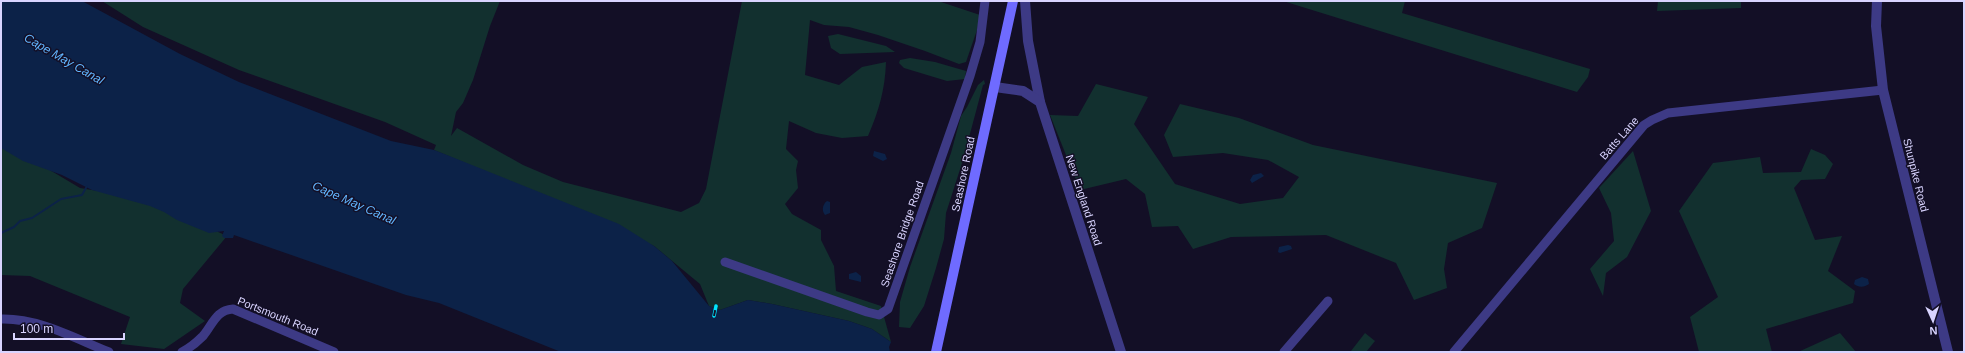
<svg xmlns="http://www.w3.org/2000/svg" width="1965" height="353" viewBox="0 0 1965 353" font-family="Arial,sans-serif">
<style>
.green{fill:#12302f}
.water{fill:#0c2248}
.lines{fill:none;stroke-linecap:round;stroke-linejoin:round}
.stream{stroke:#0c2248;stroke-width:2}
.minor{stroke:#3d3a85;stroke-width:9}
.tertiary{stroke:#3d3a85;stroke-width:10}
.secondary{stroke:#6f6bff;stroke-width:10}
.rail-casing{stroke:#00e5ff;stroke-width:3.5}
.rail{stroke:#130f26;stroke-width:2;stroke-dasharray:6;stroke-linecap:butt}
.labels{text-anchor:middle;stroke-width:3;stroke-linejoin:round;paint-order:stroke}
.street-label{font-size:11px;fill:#d9d4ff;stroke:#130f26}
.water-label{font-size:12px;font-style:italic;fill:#62b6ff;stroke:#130f26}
</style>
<rect width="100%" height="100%" fill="#130f26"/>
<g class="green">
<path d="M102 1H500L490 26 473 80 463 103 456 112 451 136 457 128 523 165 563 182 681 212 699 203 706 189 742 1H938L980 15 977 30 966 62 959 64 925 51 878 35 849 27 824 25 810 20 805 75 839 85 862 67 886 62C885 90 879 110 868 136L842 138 816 133 789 121 786 149 798 161 796 170 798 188 785 204 792 214 821 230V240L834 266 836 291 881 306 891 342 872 329 849 321 772 304 748 300 720 310 709 306 700 284 654 246 499 177 434 150 436 145 385 122 239 70 143 27Z"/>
<path d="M1283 1H1405L1402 13 1590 69 1588 77 1577 92Z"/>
<path d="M1658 1H1741V8L1657 11Z"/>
<path d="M838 34 886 46 895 52 840 54 831 48 828 36Z"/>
<path d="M910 58 935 62 966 71 965 79 947 81 904 68 899 63 900 60Z"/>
<path d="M984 80 985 84 983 85 963 160 946 213 944 239 936 268 924 306 910 328 899 327 900 302 910 267 951 153 961 116 967 107 978 85Z"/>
<path d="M1096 84 1148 97 1134 124 1175 184 1240 204 1283 198 1299 177 1268 160 1223 153 1173 157 1164 135 1180 104 1239 118 1313 145 1497 183 1482 228 1448 243 1444 269 1447 288 1414 300 1396 263 1326 235 1231 237 1193 249 1178 226 1152 227 1145 194 1126 179 1080 190 1050 115 1078 116Z"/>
<path d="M1 141 80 188 146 199 227 236 183 289 180 303 205 321 164 349 121 344 130 317 30 276 1 275Z"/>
<path d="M1811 149 1825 155 1833 164 1825 179 1801 180 1794 188 1815 240 1842 236 1828 271 1855 291 1853 303 1766 329 1772 352H1699L1690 317 1718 297 1679 211 1713 163 1760 157 1763 173 1801 172Z"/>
<path d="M1633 151 1651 211 1627 257 1606 273 1603 296 1590 269 1614 241 1611 213 1599 188Z"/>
<path d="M1365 333 1375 341 1366 352H1352L1351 351Z"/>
<path d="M1840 333 1856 352H1798Z"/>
</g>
<g class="water">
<path d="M1 1H82L180 54 239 82 391 141 434 150 447 155 619 224 654 246 672 261 709 306 720 310 748 300 772 304 849 321 872 329 891 342 889 347 890 352H561L439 303 406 295 234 235 233 238H224L222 236 224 231 209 233 177 220 164 212 150 206 92 190 62 175 23 161 1 148Z"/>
<path d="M874 151 885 154 887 159 883 161 873 156Z"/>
<path d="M1261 173 1264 176 1252 183 1250 180 1253 175Z"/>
<path d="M827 201 830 202V213L825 215C821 210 823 204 827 201Z"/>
<path d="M1288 245 1291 246 1292 249 1280 253 1278 252 1279 247Z"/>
<path d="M856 272 861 276V282L849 279V274Z"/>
<path d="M1862 277 1868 279 1869 284C1865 287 1859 288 1854 284L1855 280Z"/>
</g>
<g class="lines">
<path class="stream" d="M1 233 14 227 20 221 32 218 61 199 82 195 87 186"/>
<g class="minor">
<path d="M725 262 867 312 879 315 888 309 970 76 980 42 985 1"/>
<path d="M1 319C39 318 74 338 109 352"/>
<path d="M182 352C190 348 197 342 203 336 213 324 216 310 233 309L334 352"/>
<path d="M1284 352 1328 301"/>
<path d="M1454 352 1644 125 1652 120 1668 113 1883 90"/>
</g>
<g class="tertiary">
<path d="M1025 1 1028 41 1040 102"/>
<path d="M1877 1 1876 26 1883 90 1948 352"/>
<path d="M995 87 1023 91 1040 102 1121 352"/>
</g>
<path class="secondary" d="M936 352 1013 1"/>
<defs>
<path id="rail" d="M714 316 716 306"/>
</defs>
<use href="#rail" class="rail-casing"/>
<use href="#rail" class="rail"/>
</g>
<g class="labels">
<g class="street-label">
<text transform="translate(1619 138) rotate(-49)" y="4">Batts Lane</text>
<text transform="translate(963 174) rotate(-78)" y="4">Seashore Road</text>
<text transform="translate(1916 175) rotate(76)" y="4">Shunpike Road</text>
<text transform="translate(1084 200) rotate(72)" y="4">New England Road</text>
<text transform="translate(902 234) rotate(-71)" y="4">Seashore Bridge Road</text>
<text transform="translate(278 316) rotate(22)" y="4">Portsmouth Road</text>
</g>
<g class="water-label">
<text transform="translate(64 59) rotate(30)" y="4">Cape May Canal</text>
<text transform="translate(354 203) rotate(24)" y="4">Cape May Canal</text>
</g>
</g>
<rect width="1965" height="353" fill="none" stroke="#d9d4ff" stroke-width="4"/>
<g transform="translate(1933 321) rotate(177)" stroke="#130f26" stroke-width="3" paint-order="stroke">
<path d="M0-3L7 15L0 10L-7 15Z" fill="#d9d4ff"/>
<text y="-6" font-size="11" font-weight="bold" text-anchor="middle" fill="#d9d4ff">N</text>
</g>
<path d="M14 333v6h110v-6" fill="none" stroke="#d9d4ff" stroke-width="2"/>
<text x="20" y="333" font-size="12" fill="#d9d4ff" stroke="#130f26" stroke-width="3" paint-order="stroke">100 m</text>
</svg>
